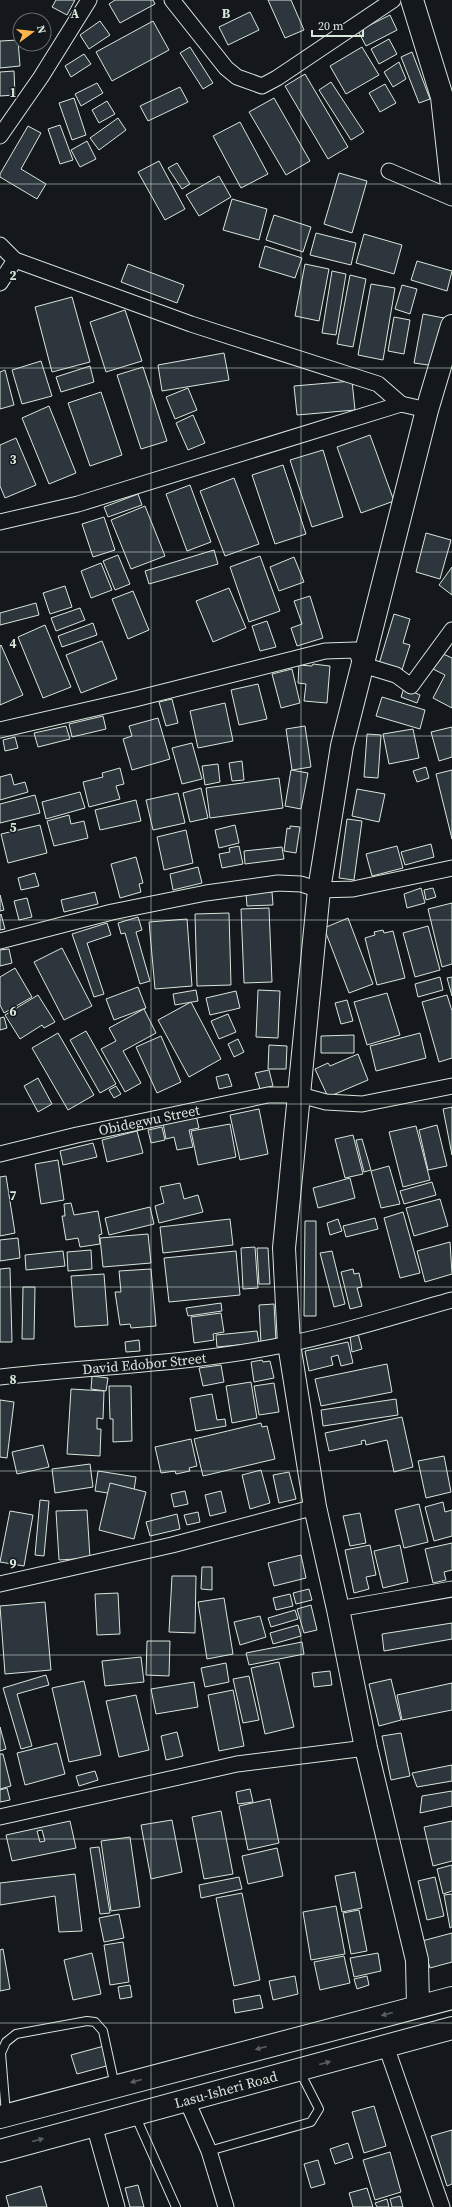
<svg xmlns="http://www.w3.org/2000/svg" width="452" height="2207" viewBox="0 0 452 2207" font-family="'Source Serif 4',serif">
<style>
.building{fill:#2c363c;stroke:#d8e6dc;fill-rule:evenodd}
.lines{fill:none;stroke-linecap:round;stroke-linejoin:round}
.lane-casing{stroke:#d8e6dc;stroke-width:10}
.street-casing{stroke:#d8e6dc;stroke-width:17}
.secondary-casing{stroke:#d8e6dc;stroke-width:24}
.primary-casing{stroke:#d8e6dc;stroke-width:24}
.lane{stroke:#14181c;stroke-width:8}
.street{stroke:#14181c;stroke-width:15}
.secondary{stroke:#14181c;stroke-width:22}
.primary{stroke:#14181c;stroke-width:22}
.oneway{fill:#59605f}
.grid{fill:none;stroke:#d8e6dc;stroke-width:1;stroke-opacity:0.55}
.labels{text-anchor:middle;stroke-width:3;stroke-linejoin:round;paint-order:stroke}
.street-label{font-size:14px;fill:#d8e6dc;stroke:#14181c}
.grid-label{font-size:13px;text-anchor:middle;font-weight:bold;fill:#d8e6dc;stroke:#14181c;stroke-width:3;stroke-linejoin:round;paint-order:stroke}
</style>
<rect width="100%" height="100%" fill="#14181c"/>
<g class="building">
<path d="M56 0H75L67 15 52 7Z"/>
<path d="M115 0H153L155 4 120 23 109 4Z"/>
<path d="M268 0H291L304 30 285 38Z"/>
<path d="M250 12 259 30 228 45 219 27Z"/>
<path d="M390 15 397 30 366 46 358 31Z"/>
<path d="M100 21 110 35 89 49 80 35Z"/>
<path d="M153 21 169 50 112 81 96 52Z"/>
<path d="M389 39 397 54 379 64 371 49Z"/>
<path d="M18 40 20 66 0 68V41Z"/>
<path d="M190 47 213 83 203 89 180 53Z"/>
<path d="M362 47 379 75 346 94 330 66Z"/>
<path d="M412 52 430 99 419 103 401 57Z"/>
<path d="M84 54 91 64 71 77 65 66Z"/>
<path d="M399 62 406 79 393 87 384 72Z"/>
<path d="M14 71 15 95 0 96V72Z"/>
<path d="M305 74 348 147 328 159 285 86Z"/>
<path d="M331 82 364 132 351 140 319 90Z"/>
<path d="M97 83 103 93 81 106 75 94Z"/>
<path d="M385 84 396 103 380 112 369 93Z"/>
<path d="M180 87 188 102 148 121 140 106Z"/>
<path d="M74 98 86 135 72 140 59 103Z"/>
<path d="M274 98 310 161 286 175 249 112Z"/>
<path d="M107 101 115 114 99 123 92 110Z"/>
<path d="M118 118 126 130 99 150 90 138Z"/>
<path d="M240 122 268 174 241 188 213 136Z"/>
<path d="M60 125 73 160 60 164 48 129Z"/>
<path d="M28 126 41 133 21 169 46 184 37 199 0 177V174Z"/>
<path d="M87 141 96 159 80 167 71 150Z"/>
<path d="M159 161 185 209 165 220 138 172Z"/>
<path d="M177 163 190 184 182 189 168 168Z"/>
<path d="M339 173 367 181 352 233 324 224Z"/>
<path d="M219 176 231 197 199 216 186 195Z"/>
<path d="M232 199 267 209 259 240 223 230Z"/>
<path d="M274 215 311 227 303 252 266 240Z"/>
<path d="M316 233 356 243 351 265 310 255Z"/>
<path d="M364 234 402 245 394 274 356 263Z"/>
<path d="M265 246 302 258 295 278 259 267Z"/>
<path d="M417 261 452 271 447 291 411 280Z"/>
<path d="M128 264 184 285 177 303 121 282Z"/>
<path d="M305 264 329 269 319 321 295 316Z"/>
<path d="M332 271 346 274 336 335 322 333Z"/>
<path d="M350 275 366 279 353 347 337 344Z"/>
<path d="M371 284 395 288 383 360 358 355Z"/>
<path d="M402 285 417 289 410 314 395 309Z"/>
<path d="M72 297 90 362 52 372 35 307Z"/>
<path d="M125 310 142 361 106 372 90 322Z"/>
<path d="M423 314 444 318 435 366 414 363Z"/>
<path d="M394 317 410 320 404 354 388 351Z"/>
<path d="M224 353 229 380 162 391 158 365Z"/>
<path d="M41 361 52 396 22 404 12 370Z"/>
<path d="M90 366 94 382 61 392 56 377Z"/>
<path d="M143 367 167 441 141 449 117 375Z"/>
<path d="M5 370 14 405 0 409V372Z"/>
<path d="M352 381 355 410 297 415 294 386Z"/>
<path d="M188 388 197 410 175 419 166 397Z"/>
<path d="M101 392 122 455 90 466 68 403Z"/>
<path d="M49 406 76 473 49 484 22 418Z"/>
<path d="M193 415 205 443 188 450 176 423Z"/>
<path d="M370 435 394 501 361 513 337 447Z"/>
<path d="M16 438 36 485 5 498 0 486V445Z"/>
<path d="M323 450 343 517 312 527 290 460Z"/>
<path d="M283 465 306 534 275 544 252 475Z"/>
<path d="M234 478 259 544 225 556 200 491Z"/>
<path d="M190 485 211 542 187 551 166 494Z"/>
<path d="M138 494 142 505 108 517 104 507Z"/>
<path d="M145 506 165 556 131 569 111 520Z"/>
<path d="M104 517 115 550 93 557 82 524Z"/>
<path d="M426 533 451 540 440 579 416 572Z"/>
<path d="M214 550 218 564 149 584 145 571Z"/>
<path d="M118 555 130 584 115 590 103 561Z"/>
<path d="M260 556 280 611 249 622 230 567Z"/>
<path d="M294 557 304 582 279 591 270 567Z"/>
<path d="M101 563 112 590 91 598 81 571Z"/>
<path d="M452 567V595L439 585Z"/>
<path d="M65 586 72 607 50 614 43 593Z"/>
<path d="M229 588 246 628 213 642 196 601Z"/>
<path d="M133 591 149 630 128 639 112 599Z"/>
<path d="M310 596 323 638 297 646 291 628 302 624 294 601Z"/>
<path d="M36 603 39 615 0 625V613Z"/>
<path d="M80 608 85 620 56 631 51 618Z"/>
<path d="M394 614 410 619 403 643 410 645 402 670 379 664Z"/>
<path d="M267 621 276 647 260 651 252 626Z"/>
<path d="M93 623 97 635 62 647 58 636Z"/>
<path d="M45 625 71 687 43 698 18 637Z"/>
<path d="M102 641 117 679 81 693 66 655Z"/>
<path d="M1 645 23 695 0 705V646Z"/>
<path d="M441 653 452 658V708L433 698 445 675 433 669Z"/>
<path d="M313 664 330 666 327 703 304 701 306 684 298 683 299 665 312 666Z"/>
<path d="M292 669 300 703 281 708 272 674Z"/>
<path d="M258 684 267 719 239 725 231 690Z"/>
<path d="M404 688 420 695 417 703 401 697Z"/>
<path d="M382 697 425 710 420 729 376 716Z"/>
<path d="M172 699 178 723 166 726 159 702Z"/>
<path d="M225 703 233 741 198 748 190 711Z"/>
<path d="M103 716 106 729 72 737 69 724Z"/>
<path d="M158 718 170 759 132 770 123 739 132 736 129 726Z"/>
<path d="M66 726 70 739 38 747 34 733Z"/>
<path d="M305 726 311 767 292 770 286 729Z"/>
<path d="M452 727V757L439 761 431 732Z"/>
<path d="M413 729 419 758 389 764 383 734Z"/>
<path d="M367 734 381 735 378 778 364 777Z"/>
<path d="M15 737 18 748 5 751 3 740Z"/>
<path d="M192 743 202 779 182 784 172 748Z"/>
<path d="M242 761 244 780 232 781 229 763Z"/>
<path d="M218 764 220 782 205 785 202 766Z"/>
<path d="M426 767 429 778 417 782 413 771Z"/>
<path d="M120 768 124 784 116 786 120 799 89 807 83 782 103 777 102 773Z"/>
<path d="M291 770 308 773 301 809 285 806Z"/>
<path d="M452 770V839L436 774Z"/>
<path d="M11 774 14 785 25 782 28 792 0 800V777Z"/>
<path d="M279 778 283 808 210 818 206 788Z"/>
<path d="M201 788 208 818 190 822 183 793Z"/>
<path d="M357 789 385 794 379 822 352 816Z"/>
<path d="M80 792 85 808 46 819 42 802Z"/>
<path d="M178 793 185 823 153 830 146 800Z"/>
<path d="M35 795 40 813 0 823V804Z"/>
<path d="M136 800 141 821 100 830 95 810Z"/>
<path d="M69 815 71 824 84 821 88 838 54 846 47 821Z"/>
<path d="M347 819 362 821 354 880 339 878Z"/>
<path d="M40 825 47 853 8 863 1 834Z"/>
<path d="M235 825 239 843 219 848 215 830Z"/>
<path d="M290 826 300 827 296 853 284 851 287 828 290 829Z"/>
<path d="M186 830 193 863 164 870 157 837Z"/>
<path d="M431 844 434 857 405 865 401 852Z"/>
<path d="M239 846 243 864 222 868 219 854 230 852 229 848Z"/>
<path d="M397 846 403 868 372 876 366 854Z"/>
<path d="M282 847 284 859 245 864 244 851Z"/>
<path d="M136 857 143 883 139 884 141 892 120 898 111 864Z"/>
<path d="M198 867 202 883 173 890 170 874Z"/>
<path d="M35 873 39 886 21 890 18 878Z"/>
<path d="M421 888 425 903 407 908 404 894Z"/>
<path d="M433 888 436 897 426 900 424 890Z"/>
<path d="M95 892 98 904 64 912 61 900Z"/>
<path d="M272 892 273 905 247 906 246 893Z"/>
<path d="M0 895 4 910 0 911Z"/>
<path d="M27 898 32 917 19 920 14 901Z"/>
<path d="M452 903V964L442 967 428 909Z"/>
<path d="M269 908 272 982 244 983 241 909Z"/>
<path d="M229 913 231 985 197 986 195 914Z"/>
<path d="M1 914 5 929 0 930V915Z"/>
<path d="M138 917 142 930 136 932 150 981 140 984 125 933 121 934 118 923Z"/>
<path d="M348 918 373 984 349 993 324 928Z"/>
<path d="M187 919 192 986 155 989 149 922Z"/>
<path d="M107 923 111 935 87 943 104 994 94 997 72 934Z"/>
<path d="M428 926 440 970 415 977 403 933Z"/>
<path d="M383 930 384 933 393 931 405 978 377 985 365 938 375 935 374 932Z"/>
<path d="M62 948 92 1006 64 1020 34 962Z"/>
<path d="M9 949 12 963 0 966V950Z"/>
<path d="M15 968 32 997 4 1013 0 1005V977Z"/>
<path d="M440 977 443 990 418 997 415 984Z"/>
<path d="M452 977V996L447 978Z"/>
<path d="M138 987 146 1008 114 1020 106 999Z"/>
<path d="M196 990 198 1001 175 1005 173 994Z"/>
<path d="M258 990 280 991 278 1038 256 1037Z"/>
<path d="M236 991 240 1008 210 1015 206 998Z"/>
<path d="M387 993 400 1035 367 1045 354 1002Z"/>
<path d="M38 995 55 1022 44 1028 42 1025 20 1039 5 1015Z"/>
<path d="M447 995 452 1011V1058L439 1062 422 1002Z"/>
<path d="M347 1000 353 1021 341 1024 335 1003Z"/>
<path d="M191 1002 221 1059 189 1077 158 1020Z"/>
<path d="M144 1009 156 1033 123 1051 141 1083 125 1092 101 1049 116 1041 109 1028Z"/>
<path d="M228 1014 236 1032 219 1039 211 1021Z"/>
<path d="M4 1017 7 1028 0 1030V1018Z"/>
<path d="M86 1031 116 1084 100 1093 70 1040Z"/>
<path d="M58 1033 94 1095 68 1110 32 1048Z"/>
<path d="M420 1033 426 1058 376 1071 370 1046Z"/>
<path d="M354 1035V1053H321V1036Z"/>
<path d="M161 1036 181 1082 157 1093 136 1047Z"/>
<path d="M238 1039 244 1052 234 1057 228 1044Z"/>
<path d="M269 1045 287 1046 286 1069H268Z"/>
<path d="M358 1054 368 1080 328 1097 315 1069 328 1063 330 1066Z"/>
<path d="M269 1070 273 1086 260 1089 255 1073Z"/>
<path d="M228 1074 232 1086 219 1089 216 1077Z"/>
<path d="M38 1078 52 1104 38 1112 24 1086Z"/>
<path d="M116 1086 121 1094 114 1098 109 1090Z"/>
<path d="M452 1107V1155L443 1109Z"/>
<path d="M259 1109 268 1154 240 1160 230 1115Z"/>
<path d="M196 1115 199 1128 189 1130 193 1147 177 1150 174 1137 166 1139 163 1123Z"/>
<path d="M230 1124 236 1157 198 1165 191 1131Z"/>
<path d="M437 1125 447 1166 428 1170 419 1130Z"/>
<path d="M416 1126 430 1180 403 1187 389 1132Z"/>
<path d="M162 1127 165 1140 151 1143 148 1130Z"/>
<path d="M137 1131 143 1153 107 1162 102 1140Z"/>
<path d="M353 1135 363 1174 345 1178 335 1139Z"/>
<path d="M362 1139 371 1170 364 1172 356 1140Z"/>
<path d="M93 1143 97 1157 63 1165 60 1151Z"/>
<path d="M58 1160 64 1200 41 1204 35 1164Z"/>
<path d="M389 1166 400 1204 381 1208 371 1171Z"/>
<path d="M6 1176 15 1233 0 1236V1177Z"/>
<path d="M350 1178 355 1198 318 1208 313 1188Z"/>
<path d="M432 1182 436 1195 404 1204 400 1191Z"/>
<path d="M180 1183 184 1199 198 1195 203 1212 159 1223 155 1206 164 1203 160 1187Z"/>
<path d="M440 1199 448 1226 414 1236 406 1208Z"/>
<path d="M71 1203 74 1215 98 1211 102 1234 99 1235 100 1244 80 1247 78 1238 66 1240 62 1216H65L64 1204Z"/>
<path d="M150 1207 154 1224 109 1235 105 1218Z"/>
<path d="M403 1212 420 1273 400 1278 384 1218Z"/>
<path d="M375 1218 378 1229 346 1237 343 1226Z"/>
<path d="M230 1219 233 1245 163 1253 160 1227Z"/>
<path d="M338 1219 342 1231 330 1235 327 1223Z"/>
<path d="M305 1221H316V1316H304Z"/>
<path d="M148 1234 151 1263 103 1267 100 1238Z"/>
<path d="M18 1238 20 1258 0 1261V1240Z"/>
<path d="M450 1242 452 1274 425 1282 417 1251Z"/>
<path d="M255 1247 258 1288 243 1289 241 1248Z"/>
<path d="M257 1248H268L270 1284H259Z"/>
<path d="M91 1250 92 1269 68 1271 67 1252Z"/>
<path d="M63 1251 65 1266 26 1270 25 1255Z"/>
<path d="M236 1251 240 1295 169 1302 164 1258Z"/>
<path d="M332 1251 345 1304 334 1307 320 1253Z"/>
<path d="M10 1268 12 1342H0V1269Z"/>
<path d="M151 1269 156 1326 131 1328 130 1324 120 1325 115 1292H121L119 1271Z"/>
<path d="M353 1269 354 1274 359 1273 362 1287 357 1288 362 1306 350 1309 341 1272Z"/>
<path d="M104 1274 108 1325 75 1327 71 1276Z"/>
<path d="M23 1287H35L34 1339H22Z"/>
<path d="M221 1303 222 1311 188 1316 186 1308Z"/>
<path d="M274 1304 276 1342 261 1343 259 1305Z"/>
<path d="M221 1313 224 1332 213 1334 214 1340 194 1343 191 1317Z"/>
<path d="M257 1331 259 1343 217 1347 216 1335Z"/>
<path d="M358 1334 362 1349 352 1352 350 1336Z"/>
<path d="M139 1340 140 1351 126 1352 125 1342Z"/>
<path d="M348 1342 353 1363 341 1366 338 1355 331 1357 333 1365 309 1371 305 1351Z"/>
<path d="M262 1360 263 1362 270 1361 274 1378 254 1382 251 1362Z"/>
<path d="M387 1364 392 1392 321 1406 315 1379Z"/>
<path d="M221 1365 224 1382 203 1386 199 1368Z"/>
<path d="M92 1376 108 1378 106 1391 91 1389Z"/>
<path d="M251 1382 257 1418 232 1423 226 1386Z"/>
<path d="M274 1383 279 1412 259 1415 254 1386Z"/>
<path d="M109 1386H131L132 1441 113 1442V1419H110Z"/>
<path d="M71 1389 104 1391 103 1419 97 1418V1429H101L100 1456 67 1454Z"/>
<path d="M212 1394 217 1420 225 1419 226 1426 196 1431 190 1398Z"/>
<path d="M396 1399 398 1415 323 1426 321 1410Z"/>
<path d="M0 1400 14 1402 7 1458 0 1457Z"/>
<path d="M402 1417 413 1467 394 1472 387 1440 366 1445 365 1440 361 1441 362 1444 329 1451 325 1433Z"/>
<path d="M261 1423 262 1427 267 1426 275 1459 203 1476 194 1439Z"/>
<path d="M191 1439 197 1466 189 1468 190 1471 176 1474 175 1471 161 1473 155 1447Z"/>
<path d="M43 1445 49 1467 17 1474 12 1452Z"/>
<path d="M444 1456 451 1492 426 1498 418 1461Z"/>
<path d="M90 1464 93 1487 55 1493 52 1469Z"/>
<path d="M261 1470 270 1503 250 1509 242 1475Z"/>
<path d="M98 1471 136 1477 133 1497 95 1491Z"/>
<path d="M289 1472 296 1499 279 1503 273 1475Z"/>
<path d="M110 1483 146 1492 134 1539 99 1530Z"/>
<path d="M185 1491 188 1504 174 1507 171 1494Z"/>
<path d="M221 1491 226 1512 210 1516 205 1495Z"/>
<path d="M40 1500 49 1501 44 1556 35 1555Z"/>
<path d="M443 1502 445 1512 452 1510V1536L434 1541 425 1507Z"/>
<path d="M419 1504 428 1542 404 1548 395 1510Z"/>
<path d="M87 1510 90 1558 59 1560 56 1511Z"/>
<path d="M10 1511 33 1515 24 1566 0 1562Z"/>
<path d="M198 1512 200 1522 187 1525 184 1515Z"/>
<path d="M360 1513 366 1543 350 1546 343 1516Z"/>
<path d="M177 1514 180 1529 150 1536 146 1522Z"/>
<path d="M452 1543V1570L444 1572 446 1580 433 1583 425 1549Z"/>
<path d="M370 1545 376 1575 366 1577 369 1589 354 1593 345 1550Z"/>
<path d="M400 1545 408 1582 383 1588 374 1551Z"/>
<path d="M301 1555 306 1578 274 1586 268 1563Z"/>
<path d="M202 1567H212V1590L201 1589Z"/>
<path d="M172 1576H196L195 1633 169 1632Z"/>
<path d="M309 1589 312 1600 296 1604 293 1593Z"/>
<path d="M118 1593 120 1634 97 1635 95 1594Z"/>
<path d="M290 1594 293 1606 276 1610 273 1598Z"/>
<path d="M224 1598 233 1654 207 1659 198 1602Z"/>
<path d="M45 1602 51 1670 5 1674 0 1606Z"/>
<path d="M311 1605 317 1630 304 1633 297 1609Z"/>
<path d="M295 1610 298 1619 271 1627 268 1618Z"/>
<path d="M260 1616 266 1637 240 1645 234 1622Z"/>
<path d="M452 1623V1639L384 1651 382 1634Z"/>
<path d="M298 1625 301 1636 273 1644 270 1633Z"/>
<path d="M147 1641H170L169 1676 146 1675Z"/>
<path d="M302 1642 304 1654 249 1665 246 1653Z"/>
<path d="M141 1657 144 1682 105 1686 102 1661Z"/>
<path d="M279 1662 294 1727 265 1734 251 1668Z"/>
<path d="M226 1663 229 1682 205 1687 201 1668Z"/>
<path d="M330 1671 332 1685 314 1687 312 1673Z"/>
<path d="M46 1675 49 1685 17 1694 32 1746 21 1749 3 1688Z"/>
<path d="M249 1676 259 1720 243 1723 233 1679Z"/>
<path d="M391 1679 401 1720 379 1726 369 1684Z"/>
<path d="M84 1681 101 1755 69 1762 52 1688Z"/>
<path d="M194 1682 198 1707 156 1714 151 1689Z"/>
<path d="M452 1683V1710L402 1720 397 1695Z"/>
<path d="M233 1690 244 1746 219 1751 208 1695Z"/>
<path d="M136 1695 149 1750 119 1757 106 1701Z"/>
<path d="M0 1727 6 1749 0 1751Z"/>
<path d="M177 1732 183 1756 166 1760 161 1736Z"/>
<path d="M401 1733 410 1776 391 1780 382 1736Z"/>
<path d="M57 1743 65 1774 25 1785 17 1753Z"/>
<path d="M0 1754H3L11 1786 0 1789Z"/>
<path d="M452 1765V1781L417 1787 412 1773Z"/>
<path d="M95 1771 98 1780 79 1786 76 1776Z"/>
<path d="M7 1788 10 1800 0 1802V1790Z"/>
<path d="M250 1789 253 1802 238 1804 236 1792Z"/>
<path d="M452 1791V1806L420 1813 422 1796Z"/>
<path d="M270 1799 279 1843 248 1850 239 1806Z"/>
<path d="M221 1811 233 1874 204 1879 192 1817Z"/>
<path d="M172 1820 182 1872 151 1879 141 1825Z"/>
<path d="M70 1821 76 1848 12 1861 6 1835ZM42 1830 45 1841 40 1842 37 1831Z"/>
<path d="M452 1821V1861L433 1866 424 1827Z"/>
<path d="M130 1837 140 1907 111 1911 101 1841Z"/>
<path d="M99 1847 110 1913 100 1914 90 1848Z"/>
<path d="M277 1848 283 1876 248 1884 242 1856Z"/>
<path d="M452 1865V1891L443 1894 437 1869Z"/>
<path d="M355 1872 362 1908 342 1912 335 1876Z"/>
<path d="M75 1874 82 1931 59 1932 55 1896 0 1905V1883Z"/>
<path d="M239 1877 242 1889 201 1898 199 1885Z"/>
<path d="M435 1877 444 1916 427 1920 418 1881Z"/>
<path d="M242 1893 260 1980 234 1986 216 1898Z"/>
<path d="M452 1894V1927L450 1928 444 1895Z"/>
<path d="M336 1906 345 1954 311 1960 303 1912Z"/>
<path d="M359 1910 367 1951 351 1954 343 1913Z"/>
<path d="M119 1914 124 1938 104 1942 99 1918Z"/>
<path d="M452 1933V1962L430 1968 422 1941Z"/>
<path d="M123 1942 129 1982 110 1985 104 1945Z"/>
<path d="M3 1949 10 1989 0 1991V1950Z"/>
<path d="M92 1953 101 1994 73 2000 64 1960Z"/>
<path d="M378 1953 381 1971 354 1977 350 1958Z"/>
<path d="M344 1956 350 1983 320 1990 314 1962Z"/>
<path d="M295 1976 298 1994 273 2000 269 1981Z"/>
<path d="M367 1976 369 1985 357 1989 354 1979Z"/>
<path d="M130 1985 132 1997 120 1999 118 1987Z"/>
<path d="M260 1995 263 2008 235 2013 233 2000Z"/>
<path d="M104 2046 110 2065 77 2074 71 2055Z"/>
<path d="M374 2106 386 2146 364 2153 352 2112Z"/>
<path d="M452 2130V2184L447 2186 431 2136Z"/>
<path d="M348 2143 353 2158 335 2164 330 2149Z"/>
<path d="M390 2152 401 2192 375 2200 363 2160Z"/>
<path d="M318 2160 325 2184 311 2188 304 2164Z"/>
<path d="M138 2185 144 2207H130L125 2188Z"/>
<path d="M41 2186 47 2207H9L6 2196Z"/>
<path d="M367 2188 373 2207H353L349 2193Z"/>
<path d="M400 2196 403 2207H392L390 2199Z"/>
<path d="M387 2199 389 2207H377L375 2203Z"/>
</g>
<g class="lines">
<defs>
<g id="lane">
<path d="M6 2114 1 2053 6 2042 16 2034 87 2021 95 2022 103 2031 115 2086"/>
<path d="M135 2115 176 2207"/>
<path d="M209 2151 311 2122 319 2109 299 2070"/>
</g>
<g id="street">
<path d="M172 0 226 68 237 77 262 86 277 78 393 0"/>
<path d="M0 136 41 77 89 0"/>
<path d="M389 171 452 198"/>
<path d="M0 245 15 260 191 324 378 384 401 404 427 410"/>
<path d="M0 283 15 260"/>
<path d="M0 522 78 504 401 404"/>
<path d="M0 730 135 699 325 651 355 650 363 665 396 675 411 686 452 630"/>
<path d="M0 941 112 912 206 893 278 883 301 884 319 890 353 889 452 868"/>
<path id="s1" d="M0 1154 77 1135 268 1095H300L326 1102 362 1104 452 1086"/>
<path id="s2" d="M0 1377C96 1366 194 1364 288 1344 343 1333 398 1315 452 1300"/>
<path d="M0 1584 172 1545 315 1507"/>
<path d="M338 1609 452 1589"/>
<path d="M0 1817 237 1764 366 1748"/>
<path d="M386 2046 442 2207"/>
<path d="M187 2101 209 2151 226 2207"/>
<path d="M94 2125 117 2207"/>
</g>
<g id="secondary">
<path d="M412 0 442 97 452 187"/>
<path d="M418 2006 417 1960 366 1748 338 1609 315 1507 289 1344 284 1248 319 890 342 746 427 410 452 326"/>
</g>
<g id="primary">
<path d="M0 2117 452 1998"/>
<path id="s3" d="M0 2151 452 2028"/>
</g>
</defs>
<use href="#lane" class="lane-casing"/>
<use href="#street" class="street-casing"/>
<use href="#secondary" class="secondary-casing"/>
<use href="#primary" class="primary-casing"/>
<use href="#lane" class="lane"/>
<use href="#street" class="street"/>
<use href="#secondary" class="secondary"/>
<use href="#primary" class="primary"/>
</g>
<defs><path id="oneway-solid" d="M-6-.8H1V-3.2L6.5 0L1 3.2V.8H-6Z"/></defs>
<g class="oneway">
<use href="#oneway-solid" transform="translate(387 2014) rotate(165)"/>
<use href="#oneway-solid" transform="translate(261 2048) rotate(165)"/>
<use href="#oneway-solid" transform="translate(325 2063) rotate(-15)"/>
<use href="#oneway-solid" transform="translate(136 2081) rotate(165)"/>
<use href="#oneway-solid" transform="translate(38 2140) rotate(-15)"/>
</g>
<path class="grid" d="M151 0V2207M301 0V2207M0 184H452M0 368H452M0 552H452M0 736H452M0 920H452M0 1104H452M0 1287H452M0 1471H452M0 1655H452M0 1839H452M0 2023H452"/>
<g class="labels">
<g class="street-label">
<text dy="5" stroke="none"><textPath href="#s1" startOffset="153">Obidegwu Street</textPath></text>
<text dy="5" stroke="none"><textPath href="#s2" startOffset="145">David Edobor Street</textPath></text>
<text dy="5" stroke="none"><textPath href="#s3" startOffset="234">Lasu-Isheri Road</textPath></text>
</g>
</g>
<g class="grid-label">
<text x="75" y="18">A</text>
<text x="226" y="18">B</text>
<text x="13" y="97">1</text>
<text x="13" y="280">2</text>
<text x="13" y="464">3</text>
<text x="13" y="648">4</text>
<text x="13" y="832">5</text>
<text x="13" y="1016">6</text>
<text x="13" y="1200">7</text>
<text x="13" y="1384">8</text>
<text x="13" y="1568">9</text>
</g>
<g transform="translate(32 32) rotate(75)"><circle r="19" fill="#14181c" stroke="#626a69"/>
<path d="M0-3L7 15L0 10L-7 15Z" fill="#ffb74d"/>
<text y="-6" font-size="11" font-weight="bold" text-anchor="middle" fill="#d8e6dc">N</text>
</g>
<path d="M312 30v6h51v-6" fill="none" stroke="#d8e6dc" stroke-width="2"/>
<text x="318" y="30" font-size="12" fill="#d8e6dc" stroke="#14181c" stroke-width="3" paint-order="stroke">20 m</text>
</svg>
